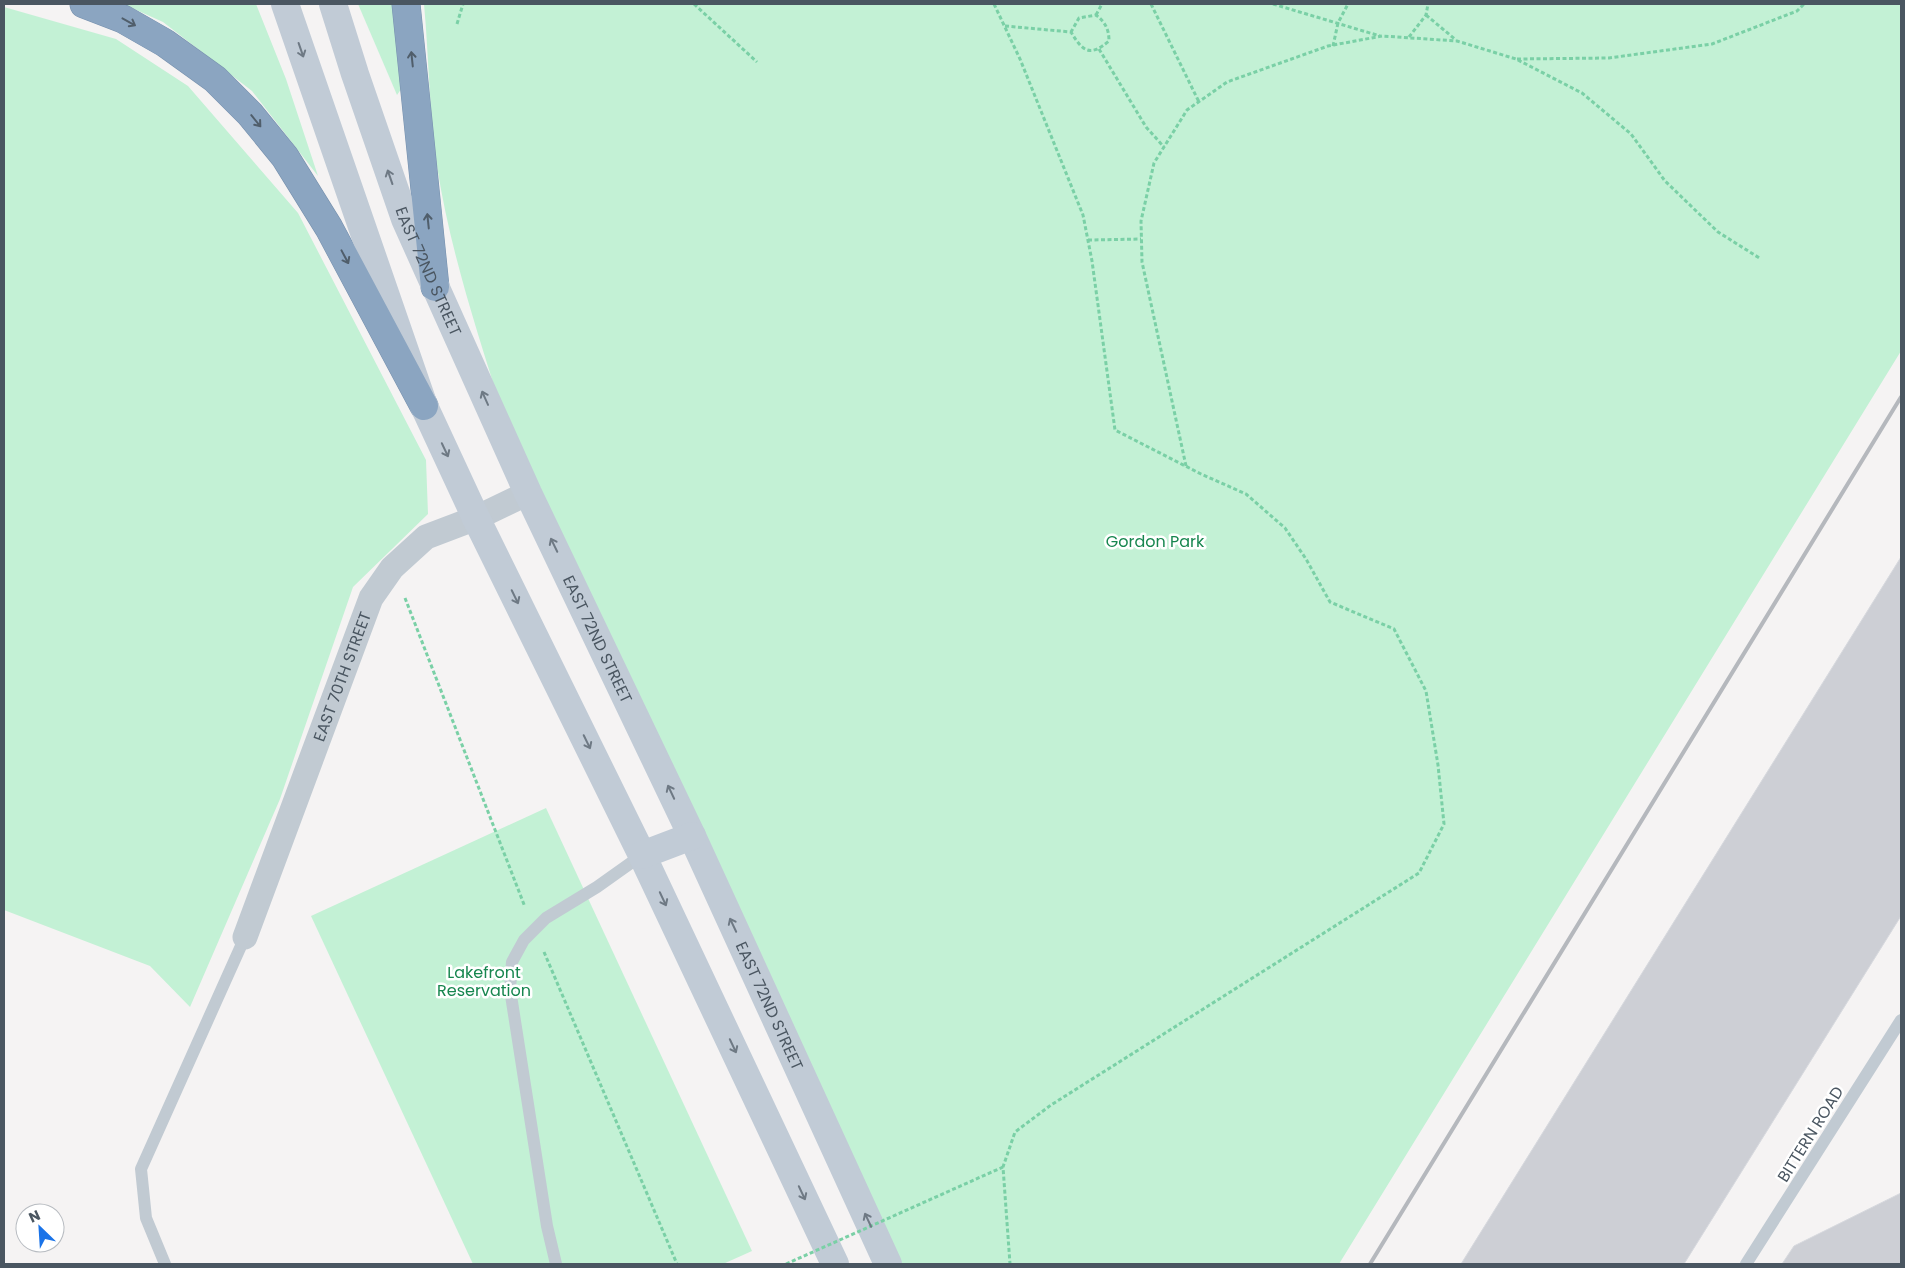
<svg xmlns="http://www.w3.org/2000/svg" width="1905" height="1268" viewBox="0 0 1905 1268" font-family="Poppins,sans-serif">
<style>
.green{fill:#c3f1d5}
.building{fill:#cdcfd5;stroke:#d7d9de}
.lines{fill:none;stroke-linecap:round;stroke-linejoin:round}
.highway-casing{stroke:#7690ad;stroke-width:29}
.path{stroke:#7ad0a6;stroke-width:3;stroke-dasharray:4 2.5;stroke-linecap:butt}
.lane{stroke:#c1cad2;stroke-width:12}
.street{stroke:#c1cad2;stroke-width:25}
.secondary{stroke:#c1cbd6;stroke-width:28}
.highway{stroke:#8ba5c1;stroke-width:28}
.rail{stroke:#b5b8bd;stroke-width:4}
.path-bridge{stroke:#7ad0a6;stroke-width:3;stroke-dasharray:4 2.5;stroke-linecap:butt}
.oneway{stroke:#505e6b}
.oneway2{stroke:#6e7984}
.labels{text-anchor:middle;stroke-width:5;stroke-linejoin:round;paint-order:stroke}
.street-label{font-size:16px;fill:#4a5661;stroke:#fff}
.park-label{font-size:16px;fill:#17864f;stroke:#fff}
</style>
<rect width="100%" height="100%" fill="#f5f3f3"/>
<g class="green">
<path d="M123 4H256L286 79 318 176 252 91 163 22Z"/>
<path d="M358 4H395L408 79 397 95Z"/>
<path d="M424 4H1901V351L1339 1264H901L502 411C477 331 450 250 437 166 429 112 429 58 424 4Z"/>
<path d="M4 7 116 39 188 86 298 213 426 460 428 514 353 587 280 799 190 1007 150 966 4 910Z"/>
<path d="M546 808 752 1251 723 1264H473L311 916Z"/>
</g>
<g class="building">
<path d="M1901 557V916L1684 1264H1461Z"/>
<path d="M1901 1193V1264H1782L1794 1246Z"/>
</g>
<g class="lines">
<defs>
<g id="highway">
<path d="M84 4 123 19 165 43 215 79 250 114 285 157 329 228 424 406"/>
<path d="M406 4 435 287"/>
</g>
</defs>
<use href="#highway" class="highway-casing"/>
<g class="path">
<path d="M694 4 757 62"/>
<path d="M994 4 1020 59 1083 215 1092 261 1115 430 1201 474 1246 494 1285 528 1306 559 1330 602 1394 629 1426 691 1438 765 1444 824 1419 873 1051 1105 1015 1132 1003 1167 1010 1264"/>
<path d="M1151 4 1199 102"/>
<path d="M1273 4 1380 36"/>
<path d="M1096 15 1102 4"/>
<path d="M1426 15 1456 40"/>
<path d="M457 24 463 4"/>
<path d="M1005 26 1071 32C1083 52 1090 57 1109 41 1109 29 1105 22 1096 15L1079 18 1071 32"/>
<path d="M1409 37 1426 15 1428 4"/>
<path d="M1333 46 1338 23 1348 4"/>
<path d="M1099 49 1146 127 1164 147"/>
<path d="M1517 59 1609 58 1712 44 1797 11 1804 4"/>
<path d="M1088 240 1141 239"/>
<path d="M1186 466 1142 262 1141 221 1154 163 1187 110 1227 82 1328 46 1382 36 1457 41 1516 59 1582 93 1631 134 1665 181 1718 232 1761 259"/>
<path d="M405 598 525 907"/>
<path d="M544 952 677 1264"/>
</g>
<g class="lane">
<path d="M165 1264 146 1218 141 1169 245 937"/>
<path d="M556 1264 547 1226 510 989 512 962 524 940 546 918 597 887 642 855"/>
<path d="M1746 1264 1901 1020"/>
</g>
<path class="street" id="s1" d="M245 937 371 598 392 568 426 537 476 518 528 493"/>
<g class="secondary">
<path d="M285 4 424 406 476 518 642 855 835 1264"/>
<path id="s2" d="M333 4 355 74 405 219 528 493 692 836 888 1264"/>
<path d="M642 855 692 836"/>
</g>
<use href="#highway" class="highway"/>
<path class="rail" d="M1370 1264 1901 397"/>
<path class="path-bridge" d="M786 1264 1003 1167"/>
</g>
<defs><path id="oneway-shaft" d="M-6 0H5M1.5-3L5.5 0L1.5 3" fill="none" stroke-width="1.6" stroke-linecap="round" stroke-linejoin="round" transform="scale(1.25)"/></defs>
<g class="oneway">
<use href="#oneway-shaft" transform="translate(129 22) rotate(29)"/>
<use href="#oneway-shaft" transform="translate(412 59) rotate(-96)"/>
<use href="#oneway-shaft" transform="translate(256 121) rotate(51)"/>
<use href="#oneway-shaft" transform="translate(428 221) rotate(-96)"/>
<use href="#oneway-shaft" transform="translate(345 257) rotate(62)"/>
</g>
<g class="oneway2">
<use href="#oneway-shaft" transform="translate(301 50) rotate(71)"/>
<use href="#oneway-shaft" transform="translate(390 177) rotate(-109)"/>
<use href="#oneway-shaft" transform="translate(485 398) rotate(-114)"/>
<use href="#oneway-shaft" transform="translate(445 450) rotate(65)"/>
<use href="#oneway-shaft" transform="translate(554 545) rotate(-116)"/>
<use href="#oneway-shaft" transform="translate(515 597) rotate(64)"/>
<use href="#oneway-shaft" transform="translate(587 742) rotate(64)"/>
<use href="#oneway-shaft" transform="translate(671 792) rotate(-115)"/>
<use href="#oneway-shaft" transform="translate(663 899) rotate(65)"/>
<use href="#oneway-shaft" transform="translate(733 925) rotate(-115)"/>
<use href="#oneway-shaft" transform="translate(733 1046) rotate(65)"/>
<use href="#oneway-shaft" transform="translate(802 1193) rotate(65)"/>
<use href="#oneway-shaft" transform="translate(868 1220) rotate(-115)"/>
</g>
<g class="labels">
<g class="street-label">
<text dy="6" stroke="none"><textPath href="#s2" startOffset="284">EAST 72ND STREET</textPath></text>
<text dy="6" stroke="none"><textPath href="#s2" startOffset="689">EAST 72ND STREET</textPath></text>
<text dy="6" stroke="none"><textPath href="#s1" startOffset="278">EAST 70TH STREET</textPath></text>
<text dy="6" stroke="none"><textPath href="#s2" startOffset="1094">EAST 72ND STREET</textPath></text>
<text transform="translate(1810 1134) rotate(-58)" y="6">BITTERN ROAD</text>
</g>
<g class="park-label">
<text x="1155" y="547">Gordon Park</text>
<text x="484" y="978">Lakefront<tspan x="484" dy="18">Reservation</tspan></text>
</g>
</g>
<rect width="1905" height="1268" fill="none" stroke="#4a5661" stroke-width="10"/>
<g transform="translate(40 1228) rotate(335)"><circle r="24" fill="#ffffff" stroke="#b7bbc0"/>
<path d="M0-4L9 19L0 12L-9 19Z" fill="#1a73e8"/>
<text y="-8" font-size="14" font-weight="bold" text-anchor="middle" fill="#4a5661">N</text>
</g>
</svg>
